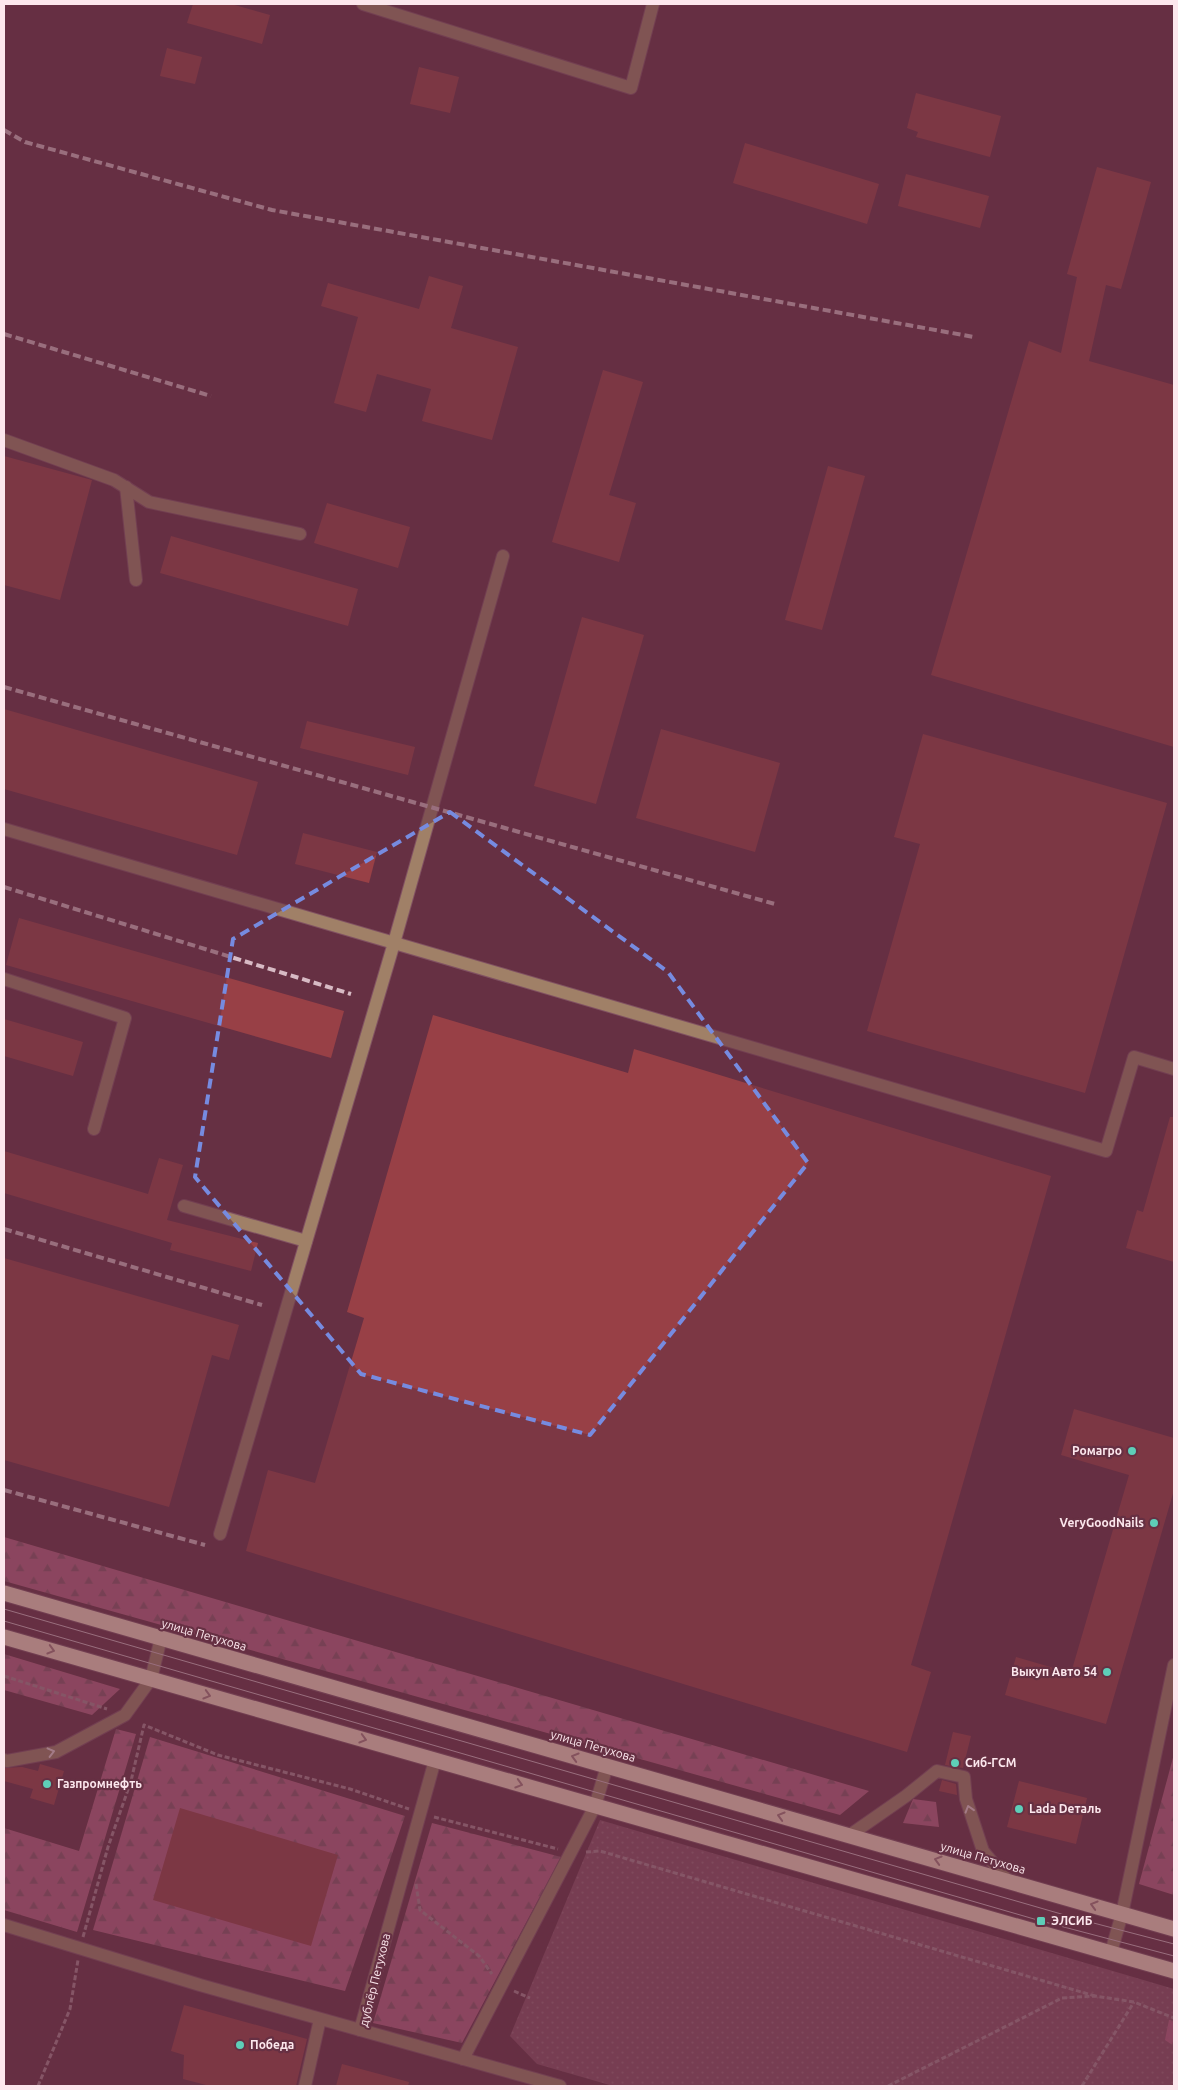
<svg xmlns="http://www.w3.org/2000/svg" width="1178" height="2090" viewBox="0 0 1178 2090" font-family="Ubuntu,sans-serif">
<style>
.grass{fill:url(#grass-dots)}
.forest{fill:url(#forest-firs)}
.building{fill:#984046}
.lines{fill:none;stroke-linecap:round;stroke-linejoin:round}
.minor-casing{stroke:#815162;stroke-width:14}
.highway-casing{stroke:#815162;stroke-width:17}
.path{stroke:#aa8390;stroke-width:3;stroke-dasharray:5 2.5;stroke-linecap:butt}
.minor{stroke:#a08067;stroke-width:12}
.highway{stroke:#fbdbc4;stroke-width:15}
.tram{stroke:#d7bac4;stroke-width:1}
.rail{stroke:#d7bac4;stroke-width:4;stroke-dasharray:8 4;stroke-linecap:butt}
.oneway{stroke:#a97d7d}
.oneway2{stroke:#eed8d9}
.marked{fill:none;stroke:#768be0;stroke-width:4;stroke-dasharray:10 6;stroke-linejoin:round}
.poi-dot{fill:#5eceb8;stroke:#663043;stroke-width:2}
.labels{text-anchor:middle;stroke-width:4.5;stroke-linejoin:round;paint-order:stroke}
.poi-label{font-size:12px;font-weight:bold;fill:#fce7ed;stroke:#663043;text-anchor:start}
.street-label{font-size:12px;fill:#fce7ed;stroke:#663043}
</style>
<defs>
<pattern id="grass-dots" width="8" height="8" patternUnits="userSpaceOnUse" patternTransform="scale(1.25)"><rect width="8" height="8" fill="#8c4f64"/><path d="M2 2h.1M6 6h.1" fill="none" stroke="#9d687a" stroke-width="1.8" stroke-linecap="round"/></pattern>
<pattern id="forest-firs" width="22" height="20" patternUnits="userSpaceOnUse" patternTransform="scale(1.25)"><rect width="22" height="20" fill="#b96180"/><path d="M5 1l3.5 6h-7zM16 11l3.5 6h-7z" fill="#8d5669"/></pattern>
</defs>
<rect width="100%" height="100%" fill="#663043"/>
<path class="grass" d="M600 1820 1174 1989V2086H613L537 2064 510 2036Z"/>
<g class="forest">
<path d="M4 1537 869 1791 840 1815 4 1581Z"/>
<path d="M4 1654 120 1689 92 1715 4 1690Z"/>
<path d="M116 1729 136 1734 77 1932 4 1910V1828L79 1851Z"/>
<path d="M150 1737 405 1816 345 1991 93 1930Z"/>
<path d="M1174 1754V1895L1139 1884Z"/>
<path d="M913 1799 936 1802 939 1827 903 1823Z"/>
<path d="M432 1823 561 1857 462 2043 373 2023Z"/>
<path d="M1169 2020H1174V2046L1165 2040Z"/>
</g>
<g class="building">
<path d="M193 4H231L270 15 262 44 187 23Z"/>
<path d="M167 48 202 57 195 84 160 76Z"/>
<path d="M419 67 459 77 450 113 410 104Z"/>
<path d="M916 93 1001 116 990 157 916 137 918 132 907 128Z"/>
<path d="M745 143 879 184 867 224 733 183Z"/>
<path d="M1097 167 1151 182 1121 289 1106 285 1089 361 1174 385V747L931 675 1029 341 1061 353 1077 277 1067 274Z"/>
<path d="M906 174 989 196 980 228 898 206Z"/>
<path d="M429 276 463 286 451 328 518 347 492 440 422 421 431 389 377 374 366 412 334 403 358 317 321 306 328 283 419 309Z"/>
<path d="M603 370 643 382 609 495 636 503 619 562 552 542Z"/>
<path d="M4 456 92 480 60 600 4 585Z"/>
<path d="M828 466 865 476 822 630 785 620Z"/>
<path d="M327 503 410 527 398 568 314 543Z"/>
<path d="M171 536 358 589 348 626 160 573Z"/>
<path d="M582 617 644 635 596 804 534 786Z"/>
<path d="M4 709 258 782 237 855 4 789Z"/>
<path d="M307 721 415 747 408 775 300 748Z"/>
<path d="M661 729 780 763 755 852 636 818Z"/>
<path d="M923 734 1167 803 1085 1093 867 1031 920 844 894 837Z"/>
<path d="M303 833 377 852 369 883 295 864Z"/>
<path d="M19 918 344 1011 331 1058 6 965Z"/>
<path d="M433 1015 628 1073 634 1049 1051 1176 911 1665 931 1672 907 1752 246 1551 268 1470 315 1483 364 1318 347 1312Z"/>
<path d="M4 1019 83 1042 73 1076 4 1056Z"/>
<path d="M1170 1117H1174V1262L1126 1248 1137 1210 1143 1212Z"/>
<path d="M4 1151 148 1194 159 1158 183 1165 167 1220 258 1243 251 1271 170 1250 172 1243 4 1193Z"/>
<path d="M4 1258 239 1325 229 1360 212 1355 169 1507 4 1460Z"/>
<path d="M1074 1409 1174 1438V1490L1106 1724 1005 1695 1016 1657 1071 1673 1129 1475 1061 1455Z"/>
<path d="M953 1732 971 1736 963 1768 945 1765Z"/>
<path d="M40 1764 64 1771 54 1805 30 1798 33 1789 4 1781V1768L22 1767 38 1771Z"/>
<path d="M942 1780 956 1784 957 1795 939 1791Z"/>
<path d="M1019 1781 1087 1798 1076 1844 1007 1827Z"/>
<path d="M180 1808 338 1855 311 1946 153 1900Z"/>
<path d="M184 2005 307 2039 296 2086H210L183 2079 184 2055 171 2051Z"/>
<path d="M342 2064 409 2082 408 2086H336Z"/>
</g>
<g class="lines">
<defs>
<g id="minor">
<path d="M363 4 631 88 653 4"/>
<path d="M4 440 114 480 149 502 300 534"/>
<path d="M126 487 136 580"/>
<path d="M4 829 1106 1151 1134 1057 1174 1069"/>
<path d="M4 979 125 1018 94 1129"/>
<path d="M184 1206 306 1241"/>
<path d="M220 1534 394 943 503 556"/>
<path d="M4 1760 7 1761 56 1752 125 1715 151 1679 161 1638"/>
<path d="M850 1835 906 1796 937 1771 964 1777 966 1799 983 1851 1008 1881"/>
<path d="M4 1925 200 1985 560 2086"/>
<path d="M1111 1952 1122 1914 1174 1665"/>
<path d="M360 2030 435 1760"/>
<path d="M463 2059 595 1806 607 1766"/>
<path d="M305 2086 320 2019"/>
</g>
<g id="highway">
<path d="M4 1593 1174 1929"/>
<path d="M4 1637 1174 1971"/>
</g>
</defs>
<use href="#minor" class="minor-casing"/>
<use href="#highway" class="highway-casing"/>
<g class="path">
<path d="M4 1676 107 1709"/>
<path d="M434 1817 558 1849"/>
<path d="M586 1852 600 1851 1095 1996"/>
<path d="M416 1884 420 1910 479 1956 492 1974"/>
<path d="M83 1937 108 1847 131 1781 144 1725 218 1755 350 1789 409 1809"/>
<path d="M514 1991 530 1998"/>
<path d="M38 2086 70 2009 78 1960"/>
<path d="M888 2086 1062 1998 1095 1996 1134 2002 1174 2018"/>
<path d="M1082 2086 1134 2002"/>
</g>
<use href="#minor" class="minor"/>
<use href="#highway" class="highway"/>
<g class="tram">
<path d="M4 1609 1082 1920 1174 1944"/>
<path d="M4 1621 1041 1921 1174 1956"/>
</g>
<g class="rail">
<path d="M4 130 25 142 272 210 974 337"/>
<path d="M4 334 211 396"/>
<path d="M4 687 775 904"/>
<path d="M4 887 351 994"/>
<path d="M4 1229 262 1305"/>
<path d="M4 1490 205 1545"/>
</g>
</g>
<defs><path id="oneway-chevron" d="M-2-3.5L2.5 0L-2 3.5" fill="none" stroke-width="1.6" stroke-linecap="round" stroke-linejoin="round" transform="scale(1.25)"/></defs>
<g class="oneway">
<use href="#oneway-chevron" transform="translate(51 1650) rotate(16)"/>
<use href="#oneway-chevron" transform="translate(207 1695) rotate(16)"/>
<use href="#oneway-chevron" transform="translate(363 1739) rotate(16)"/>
<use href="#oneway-chevron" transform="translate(575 1757) rotate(-164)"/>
<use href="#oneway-chevron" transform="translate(519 1784) rotate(16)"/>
<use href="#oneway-chevron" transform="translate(781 1816) rotate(-164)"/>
<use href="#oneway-chevron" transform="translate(938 1860) rotate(-164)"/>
<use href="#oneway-chevron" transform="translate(1094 1905) rotate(-164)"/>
</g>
<g class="oneway2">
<use href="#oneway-chevron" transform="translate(51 1752) rotate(-14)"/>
<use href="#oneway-chevron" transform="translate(969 1809) rotate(-107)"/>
</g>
<path d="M0 0H1178V2090H0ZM450 812 668 972 808 1163 590 1435 361 1374 195 1177 233 939Z" fill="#663043" fill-opacity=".55" fill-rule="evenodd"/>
<path class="marked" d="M450 812 668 972 808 1163 590 1435 361 1374 195 1177 233 939Z"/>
<g class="poi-dot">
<circle cx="1132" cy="1451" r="5"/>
<circle cx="1154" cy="1523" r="5"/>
<circle cx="1107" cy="1672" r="5"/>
<circle cx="955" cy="1763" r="5"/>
<circle cx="47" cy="1784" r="5"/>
<circle cx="1019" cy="1809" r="5"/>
<rect x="1036" y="1916" width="10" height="10" rx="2.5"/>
<circle cx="240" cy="2045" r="5"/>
</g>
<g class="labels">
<g class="poi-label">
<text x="1122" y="1455" text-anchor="end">Ромагро</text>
<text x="1144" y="1527" text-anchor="end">VeryGoodNails</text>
<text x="1097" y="1676" text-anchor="end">Выкуп Авто 54</text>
<text x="965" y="1767">Сиб-ГСМ</text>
<text x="57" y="1788">Газпромнефть</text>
<text x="1029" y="1813">Lada Dеталь</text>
<text x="1051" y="1925">ЭЛСИБ</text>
<text x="250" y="2049">Победа</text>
</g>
<g class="street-label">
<text transform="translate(204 1635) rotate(16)" y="4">улица Петухова</text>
<text transform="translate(593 1746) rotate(16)" y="4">улица Петухова</text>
<text transform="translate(983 1858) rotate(16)" y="4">улица Петухова</text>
<text transform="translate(375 1980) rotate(-76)" y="4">дублёр Петухова</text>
</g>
</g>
<rect width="1178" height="2090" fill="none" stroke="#fce7ed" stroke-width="10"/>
</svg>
